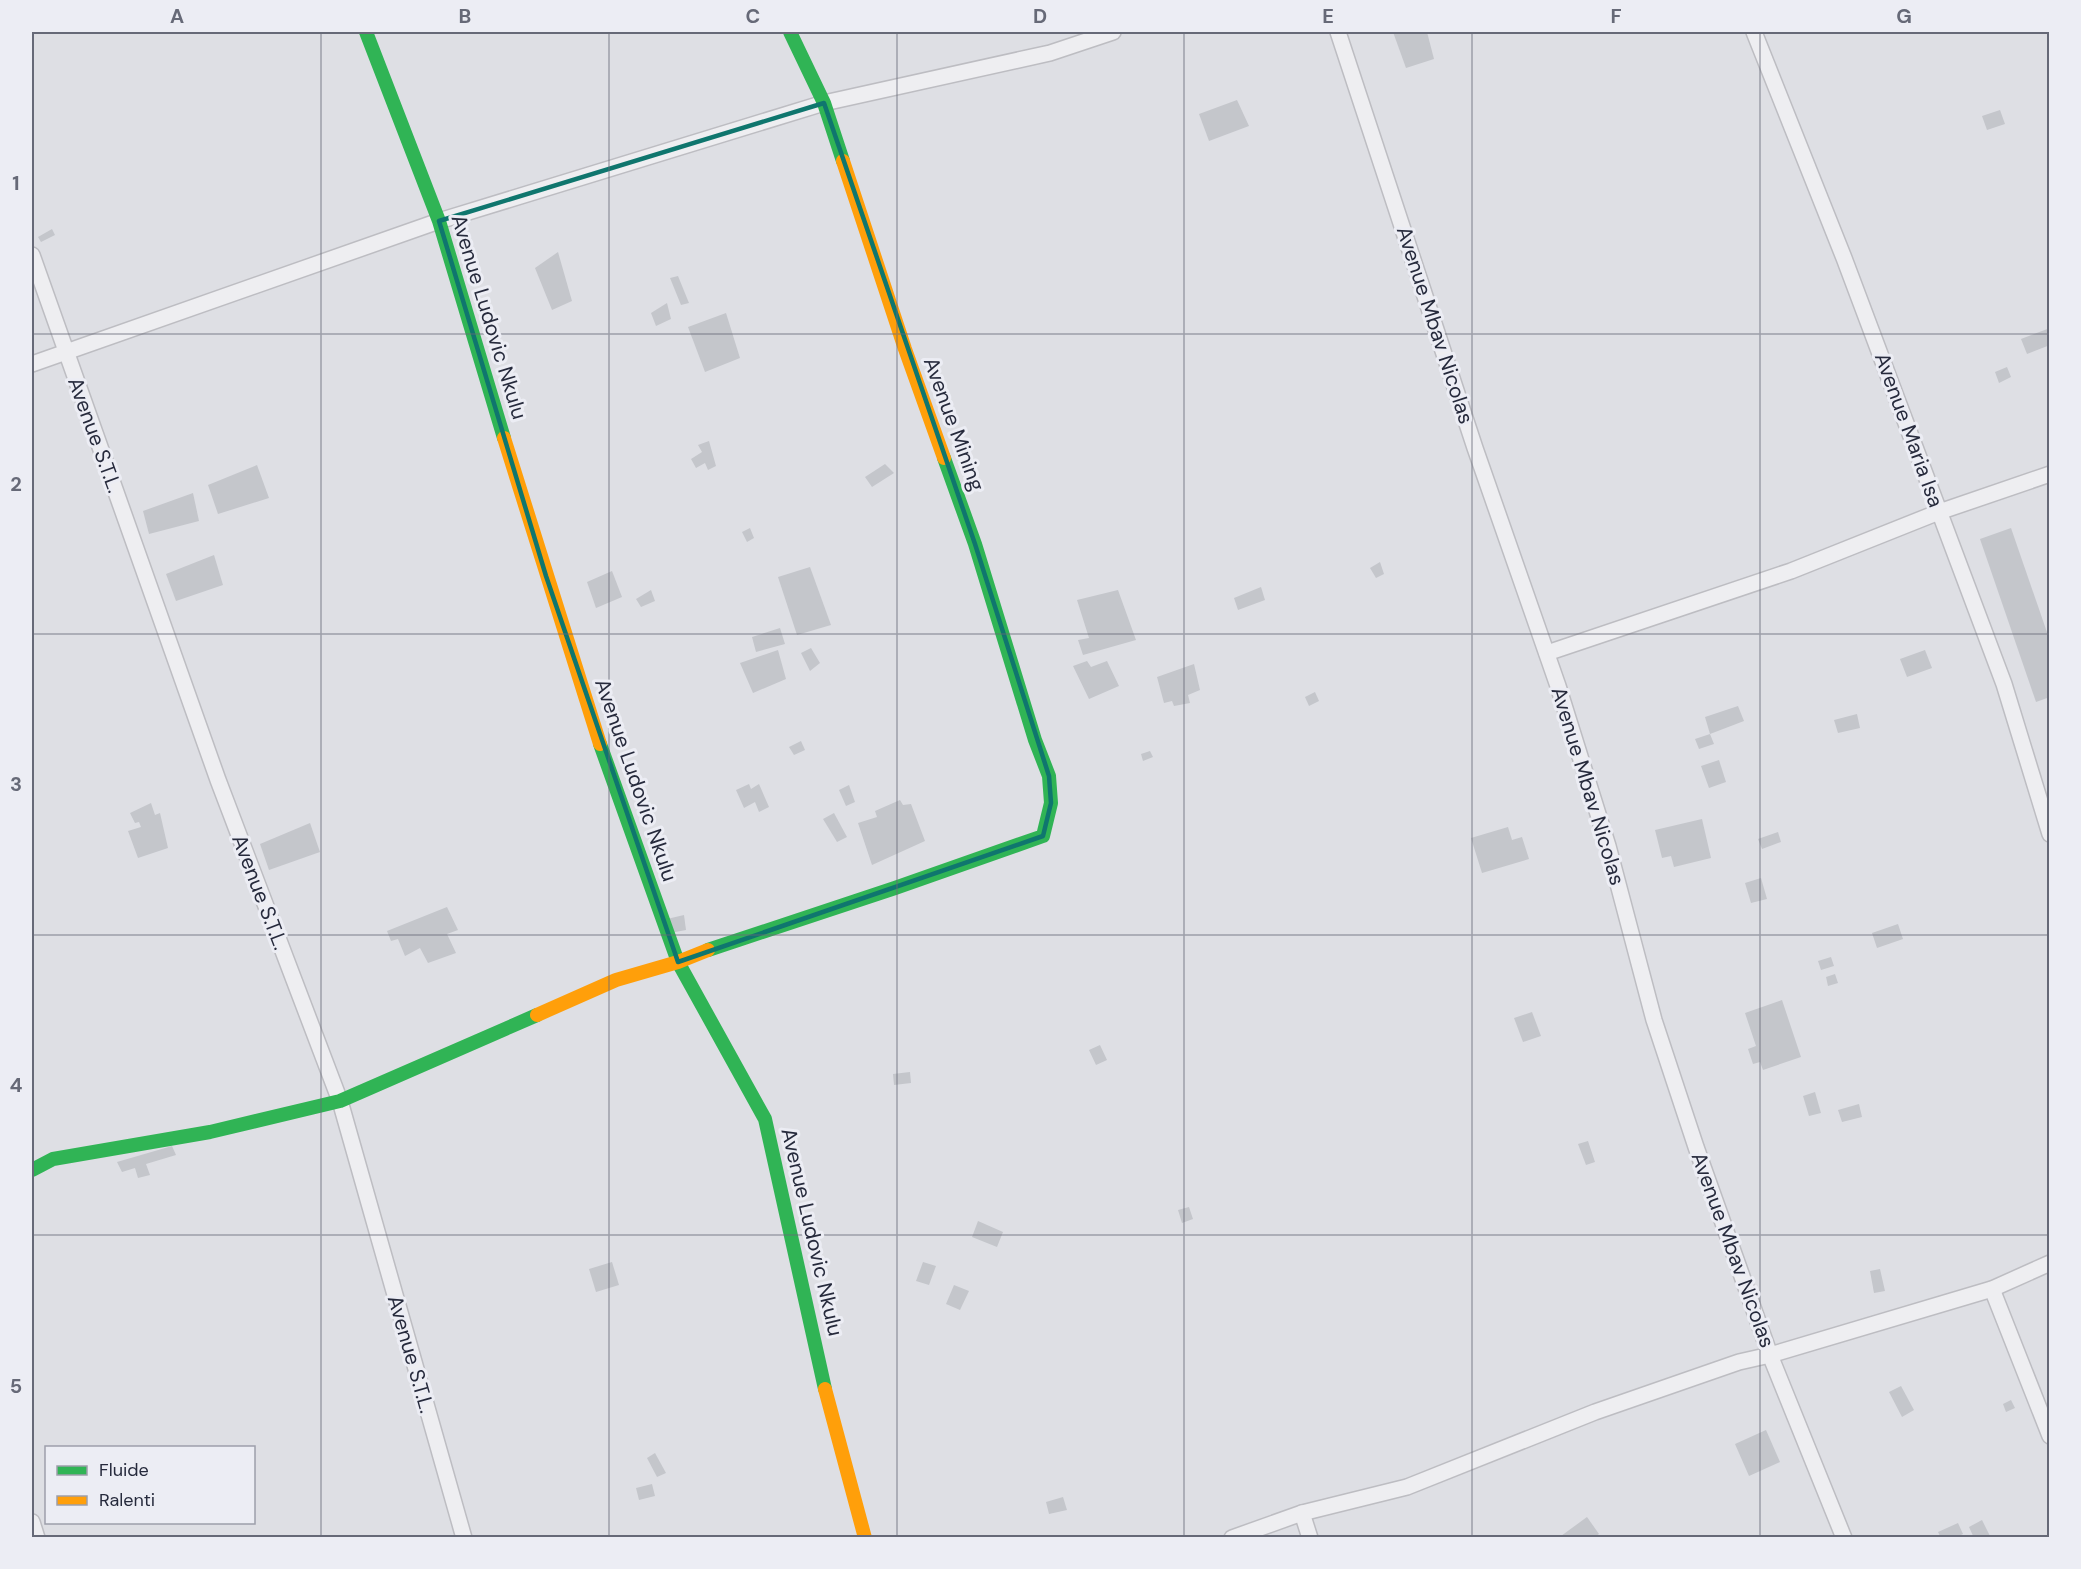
<svg xmlns="http://www.w3.org/2000/svg" width="2081" height="1569" viewBox="0 0 2081 1569" font-family="'DM Sans',sans-serif">
<style>
.building{fill:#c4c6cb}
.lines{fill:none;stroke-linecap:round;stroke-linejoin:round}
.street-casing{stroke:#bdbdc2;stroke-width:18}
.street{stroke:#eeeef1;stroke-width:15}
.fast{stroke:#30b455;stroke-width:14}
.slow{stroke:#ff9f0a;stroke-width:14}
.marked{fill:none;stroke:#0f766e;stroke-width:4.5;stroke-linejoin:round}
.grid{fill:none;stroke:#666977;stroke-width:1.5;stroke-opacity:0.55}
.labels{text-anchor:middle;stroke-width:6;stroke-linejoin:round;paint-order:stroke}
.street-label{font-size:21px;fill:#262a3c;stroke:#ecedf4}
.neatline{fill:none;stroke:#666977;stroke-width:2}
.grid-label{font-size:20px;text-anchor:middle;font-weight:bold;fill:#666977}
</style>
<rect width="100%" height="100%" fill="#dedfe4"/>
<g class="building">
<path d="M1393 32H1427L1434 59 1406 68Z"/>
<path d="M1237 100 1249 126 1209 141 1199 114Z"/>
<path d="M2000 110 2005 124 1987 130 1982 116Z"/>
<path d="M52 229 55 235 41 242 38 237Z"/>
<path d="M558 252 572 301 552 310 535 268Z"/>
<path d="M678 276 689 303 681 305 670 278Z"/>
<path d="M667 303 671 319 656 326 651 313Z"/>
<path d="M726 313 740 358 705 372 688 327Z"/>
<path d="M2050 328V345L2027 354 2021 339Z"/>
<path d="M2007 367 2011 377 1999 383 1995 372Z"/>
<path d="M709 441 716 466 708 470 705 463 696 468 691 459 702 452 698 445Z"/>
<path d="M885 464 894 473 872 487 865 477Z"/>
<path d="M257 465 269 498 218 514 208 485Z"/>
<path d="M193 493 199 521 149 534 143 511Z"/>
<path d="M750 528 754 538 747 542 742 532Z"/>
<path d="M2011 528 2050 641V697L2036 702 1980 539Z"/>
<path d="M214 555 223 585 176 601 166 574Z"/>
<path d="M1380 562 1384 574 1376 578 1370 568Z"/>
<path d="M810 567 831 625 797 635 778 577Z"/>
<path d="M612 571 622 597 596 608 587 582Z"/>
<path d="M1261 587 1265 600 1238 610 1234 598Z"/>
<path d="M651 590 655 601 641 607 636 599Z"/>
<path d="M1118 590 1136 640 1083 655 1078 640 1089 638 1077 600Z"/>
<path d="M780 628 785 644 756 652 752 637Z"/>
<path d="M811 648 820 663 810 671 801 653Z"/>
<path d="M778 650 786 679 753 693 740 663Z"/>
<path d="M1925 650 1932 668 1907 677 1900 659Z"/>
<path d="M1087 661 1091 667 1107 661 1119 686 1089 699 1073 666Z"/>
<path d="M1194 664 1200 690 1188 695 1190 703 1174 706 1172 701 1164 703 1157 677Z"/>
<path d="M1315 692 1319 701 1309 706 1305 697Z"/>
<path d="M1738 706 1744 721 1710 734 1705 717Z"/>
<path d="M1857 714 1860 728 1838 733 1834 720Z"/>
<path d="M1710 734 1714 744 1699 749 1695 739Z"/>
<path d="M801 741 805 750 794 755 789 747Z"/>
<path d="M1150 751 1153 757 1143 761 1141 754Z"/>
<path d="M1719 760 1726 782 1709 788 1701 766Z"/>
<path d="M749 784 751 789 759 784 769 807 759 812 755 802 744 808 736 790Z"/>
<path d="M849 785 855 802 846 806 839 790Z"/>
<path d="M900 800 903 805 911 804 925 841 872 865 858 823 877 817 875 811Z"/>
<path d="M151 803 155 815 160 813 168 848 138 858 128 831 141 827 139 822 135 823 130 813Z"/>
<path d="M834 813 847 837 837 842 823 819Z"/>
<path d="M1702 819 1711 858 1674 867 1671 856 1662 858 1655 830Z"/>
<path d="M310 823 320 852 269 870 260 844Z"/>
<path d="M1508 827 1512 840 1522 837 1529 859 1482 873 1471 838Z"/>
<path d="M1778 832 1781 842 1762 849 1758 839Z"/>
<path d="M1761 878 1767 899 1751 903 1745 883Z"/>
<path d="M447 907 458 930 447 934 456 953 428 963 420 948 405 956 398 939 391 941 387 931Z"/>
<path d="M684 915 686 930 670 933 667 919Z"/>
<path d="M1898 924 1903 939 1877 948 1872 933Z"/>
<path d="M1831 957 1834 966 1821 970 1818 961Z"/>
<path d="M1835 974 1838 983 1828 986 1826 977Z"/>
<path d="M1782 1000 1801 1057 1763 1070 1760 1062 1753 1064 1748 1049 1756 1046 1745 1013Z"/>
<path d="M1532 1012 1541 1036 1523 1042 1514 1018Z"/>
<path d="M1100 1045 1107 1060 1096 1065 1089 1050Z"/>
<path d="M910 1072 911 1083 894 1085 893 1074Z"/>
<path d="M1815 1092 1821 1113 1809 1116 1803 1096Z"/>
<path d="M1859 1104 1862 1117 1842 1122 1838 1110Z"/>
<path d="M1588 1141 1595 1162 1586 1165 1578 1144Z"/>
<path d="M172 1146 176 1155 146 1164 150 1175 138 1178 135 1168 122 1172 117 1162Z"/>
<path d="M1189 1207 1193 1219 1182 1223 1178 1210Z"/>
<path d="M978 1221 1003 1232 997 1247 972 1237Z"/>
<path d="M612 1262 619 1285 596 1292 589 1269Z"/>
<path d="M923 1262 936 1266 929 1285 916 1281Z"/>
<path d="M1880 1269 1885 1291 1874 1293 1870 1271Z"/>
<path d="M954 1285 969 1291 960 1310 946 1304Z"/>
<path d="M1901 1386 1914 1410 1902 1417 1889 1392Z"/>
<path d="M2011 1400 2015 1408 2006 1412 2003 1404Z"/>
<path d="M1766 1430 1780 1462 1749 1476 1735 1444Z"/>
<path d="M655 1453 666 1473 657 1477 647 1458Z"/>
<path d="M652 1484 655 1496 639 1500 636 1488Z"/>
<path d="M1063 1497 1067 1510 1049 1514 1046 1502Z"/>
<path d="M1587 1517 1599 1534 1593 1538H1562L1561 1536Z"/>
<path d="M1982 1520 1991 1538H1974L1969 1527Z"/>
<path d="M1958 1523 1963 1534 1955 1538H1941L1938 1532Z"/>
</g>
<g class="lines">
<defs>
<g id="street">
<path d="M1338 32 1475 448 1558 686 1608 846 1654 1020 1696 1147 1770 1355 1844 1538"/>
<path d="M1754 32 1844 258 2004 684 2050 834"/>
<path d="M32 255 218 780 340 1101 464 1538"/>
<path d="M32 364 439 221 824 103 1050 53 1113 32"/>
<path d="M1547 653 1791 571 1939 512 2050 474"/>
<path d="M1992 1289 2050 1436"/>
<path d="M1302 1513 1310 1538"/>
<path d="M32 1522 37 1538"/>
<path d="M1232 1538 1302 1513 1407 1487 1595 1412 1739 1362 1770 1355 1992 1289 2050 1263"/>
</g>
</defs>
<use href="#street" class="street-casing"/>
<use href="#street" class="street"/>
<g class="fast">
<path d="M366 32 439 221 504 438"/>
<path d="M790 32 824 103 843 161"/>
<path d="M600 744 678 962 765 1119 825 1389"/>
<path d="M708 950 895 888 1043 836 1051 803 1049 776 1035 740 975 544 944 458"/>
<path d="M32 1170 53 1159 210 1132 340 1101 537 1015"/>
</g>
<g class="slow">
<path d="M843 161 905 349 944 458"/>
<path d="M504 438 600 744"/>
<path d="M537 1015 616 980 678 962 708 950"/>
<path d="M825 1389 865 1538"/>
</g>
</g>
<path class="marked" d="M824 103 975 544 1049 776 1051 803 1043 836 678 962 546 576 439 221Z"/>
<path class="grid" d="M321 32V1538M609 32V1538M897 32V1538M1184 32V1538M1472 32V1538M1760 32V1538M32 334H2050M32 634H2050M32 935H2050M32 1235H2050"/>
<g class="labels">
<g class="street-label">
<text transform="translate(489 317) rotate(73)" y="7">Avenue Ludovic Nkulu</text>
<text transform="translate(1435 325) rotate(72)" y="7">Avenue Mbav Nicolas</text>
<text transform="translate(954 424) rotate(70)" y="7">Avenue Mining</text>
<text transform="translate(1909 430) rotate(70)" y="7">Avenue Maria Isa</text>
<text transform="translate(95 435) rotate(70)" y="7">Avenue S.T.L.</text>
<text transform="translate(636 780) rotate(71)" y="7">Avenue Ludovic Nkulu</text>
<text transform="translate(1588 786) rotate(73)" y="7">Avenue Mbav Nicolas</text>
<text transform="translate(260 892) rotate(69)" y="7">Avenue S.T.L.</text>
<text transform="translate(812 1232) rotate(77)" y="7">Avenue Ludovic Nkulu</text>
<text transform="translate(1733 1250) rotate(70)" y="7">Avenue Mbav Nicolas</text>
<text transform="translate(411 1354) rotate(74)" y="7">Avenue S.T.L.</text>
</g>
</g>
<rect width="2081" height="1569" fill="none" stroke="#ecedf4" stroke-width="66"/>
<rect x="45" y="1446" width="210" height="78" fill="#ecedf4" stroke="#9d9faa" stroke-width="1.5"/>
<rect x="57" y="1466" width="30" height="9" fill="#30b455" stroke="#9d9faa" stroke-width="1.5"/>
<text x="99" y="1476" font-size="18" fill="#262a3c">Fluide</text>
<rect x="57" y="1496" width="30" height="9" fill="#ff9f0a" stroke="#9d9faa" stroke-width="1.5"/>
<text x="99" y="1506" font-size="18" fill="#262a3c">Ralenti</text>
<rect x="33" y="33" width="2015" height="1503" class="neatline"/>
<g class="grid-label">
<text x="177" y="23">A</text>
<text x="465" y="23">B</text>
<text x="753" y="23">C</text>
<text x="1040" y="23">D</text>
<text x="1328" y="23">E</text>
<text x="1616" y="23">F</text>
<text x="1904" y="23">G</text>
<text x="16" y="190">1</text>
<text x="16" y="491">2</text>
<text x="16" y="791">3</text>
<text x="16" y="1092">4</text>
<text x="16" y="1393">5</text>
</g>
</svg>
